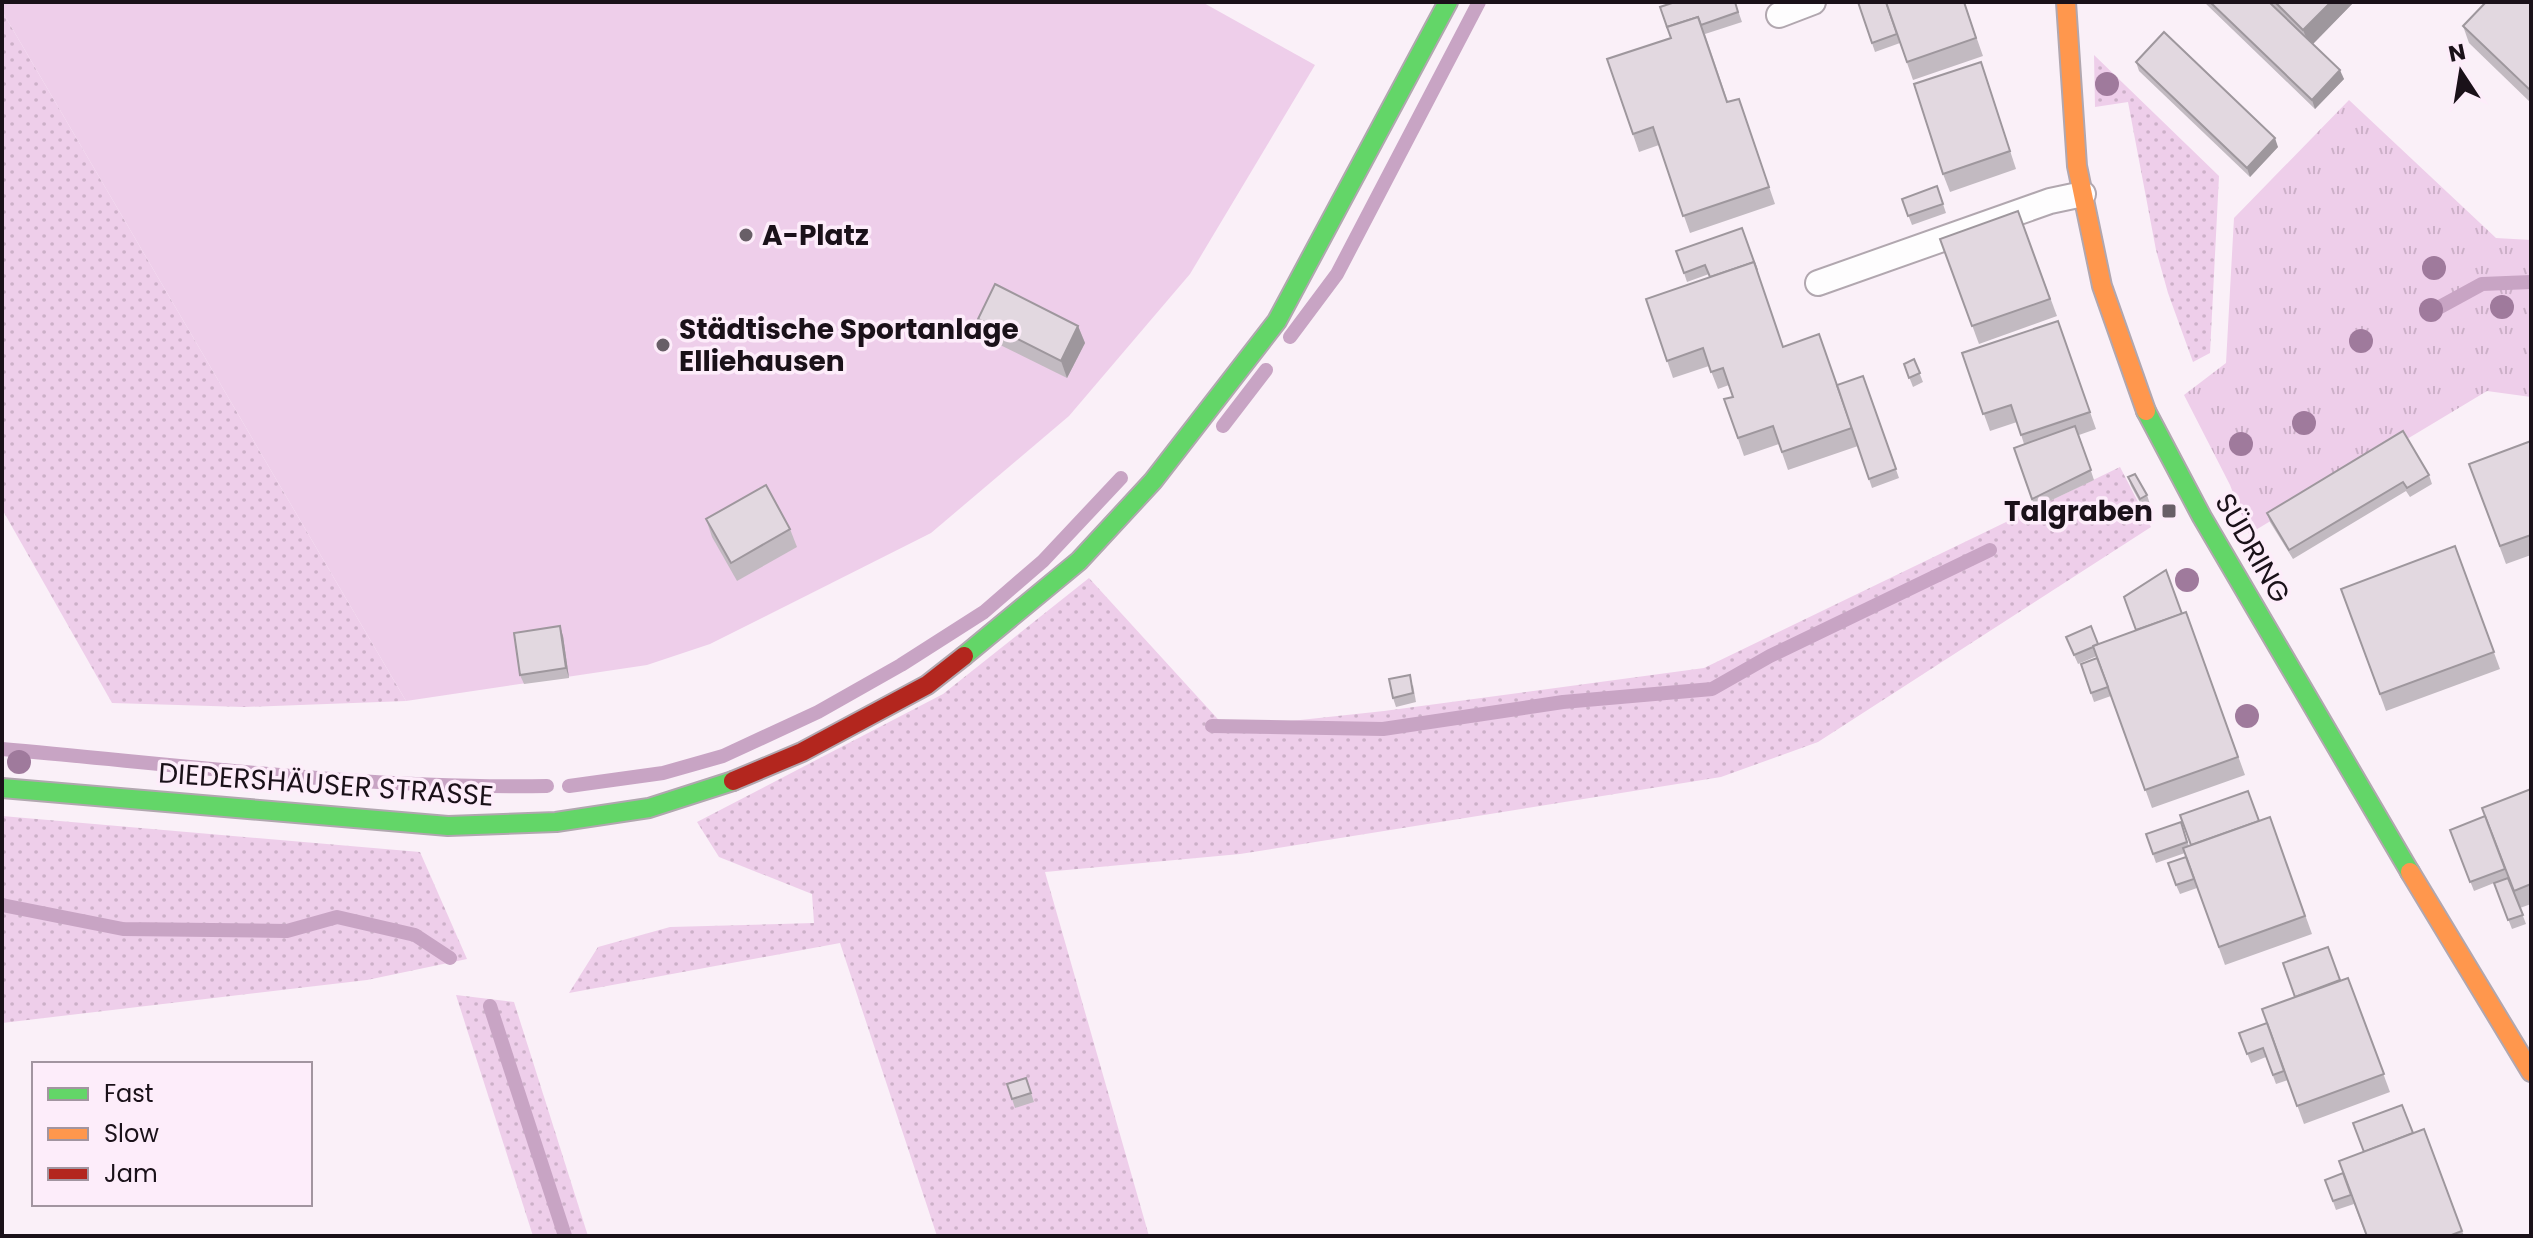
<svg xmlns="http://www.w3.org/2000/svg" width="2533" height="1238" viewBox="0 0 2533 1238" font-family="Poppins,sans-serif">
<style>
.grass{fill:url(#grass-dots)}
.park{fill:url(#park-tufts)}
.pitch{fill:#eeceea}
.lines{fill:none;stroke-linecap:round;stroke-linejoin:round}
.stream{stroke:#c8a4c4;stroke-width:14}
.lane-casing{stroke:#b1a7af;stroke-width:28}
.fast-casing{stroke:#b1a7af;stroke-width:22}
.slow-casing{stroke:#b1a7af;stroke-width:22}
.jam-casing{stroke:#b1a7af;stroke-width:22}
.lane{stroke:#fefdfe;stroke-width:24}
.fast{stroke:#63d668;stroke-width:18}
.slow{stroke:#ff974d;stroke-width:18}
.jam{stroke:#b3261e;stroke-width:18}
.tree{fill:#9f7a9c}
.wall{fill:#c2bac1}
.shaded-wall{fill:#9e979d}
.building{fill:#e2d8e0;stroke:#9e979d;stroke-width:2}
.poi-dot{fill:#685f67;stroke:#fdedfa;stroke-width:3}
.labels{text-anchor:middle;stroke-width:7;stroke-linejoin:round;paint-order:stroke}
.poi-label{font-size:28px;font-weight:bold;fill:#1a1119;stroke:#fdedfa;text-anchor:start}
.street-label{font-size:28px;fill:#1a1119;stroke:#fdedfa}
</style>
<defs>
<pattern id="grass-dots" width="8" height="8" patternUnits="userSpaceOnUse" patternTransform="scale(2)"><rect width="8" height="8" fill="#eeceea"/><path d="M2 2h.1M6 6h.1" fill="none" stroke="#ccb0c8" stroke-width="1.8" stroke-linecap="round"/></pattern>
<pattern id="park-tufts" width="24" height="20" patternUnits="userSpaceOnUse" patternTransform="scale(2)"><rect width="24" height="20" fill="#eeceea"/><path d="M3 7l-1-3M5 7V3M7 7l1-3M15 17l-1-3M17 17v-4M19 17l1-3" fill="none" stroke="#ccb0c8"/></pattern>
</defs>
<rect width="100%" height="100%" fill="#faf0f8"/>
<g class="grass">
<path d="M2 11 406 701 244 707 112 703 2 509Z"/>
<path d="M2094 55 2219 176 2210 353 2193 362 2168 293 2156 250 2128 102 2095 107Z"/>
<path d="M2120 467 2151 527 1818 742 1721 777 1240 854 1045 872 1149 1236H937L840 943 569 993 598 947 670 927 814 923 812 894 719 857 697 822 943 694 1089 578 1226 728 1384 711 1704 668Z"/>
<path d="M2 816 420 852 467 959 367 980 2 1023Z"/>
<path d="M456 995 514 1002 588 1236H533Z"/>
</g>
<path class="park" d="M2349 100 2496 238 2531 240V397L2487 391 2249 534 2230 485 2184 395 2226 363 2234 218Z"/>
<path class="pitch" d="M2 2H1202L1315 65 1190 274 1069 416 931 533 710 644 647 665 406 701 2 11Z"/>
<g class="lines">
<g class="stream">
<path d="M2438 308 2482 284 2531 282"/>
<path d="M1290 337 1337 274 1479 2"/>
<path d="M1223 426 1266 370"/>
<path d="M1212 726 1383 729 1563 702 1712 689 1770 656 1990 550"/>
<path d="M2 749C183 765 365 789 547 786"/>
<path d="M569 786 663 773 723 756 818 712 901 665 984 612 1043 561 1121 478"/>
<path d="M2 905 123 929 287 931 337 917 415 935 450 958"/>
<path d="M490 1006 565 1236"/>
</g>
<defs>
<g id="lane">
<path d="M1779 15 1813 2"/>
<path d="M1818 283 2050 201 2083 194"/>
</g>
<g id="fast">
<path d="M2146 411 2202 517 2410 872"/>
<path d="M964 656 1079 561 1153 481 1277 321 1448 2"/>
<path d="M2 788 448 826 556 822 649 808 733 781"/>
</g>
<g id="slow">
<path d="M2066 2 2077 166 2102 286 2146 411"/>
<path d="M2410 872 2531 1072"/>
</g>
<path id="jam" d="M733 781 802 752 927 685 964 656"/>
</defs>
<use href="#lane" class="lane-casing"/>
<use href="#fast" class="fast-casing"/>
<use href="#slow" class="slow-casing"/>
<use href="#jam" class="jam-casing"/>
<use href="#lane" class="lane"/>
<use href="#fast" class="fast"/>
<use href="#slow" class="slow"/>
<use href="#jam" class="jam"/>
</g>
<g class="tree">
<circle cx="2107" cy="84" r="12"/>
<circle cx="2434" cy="268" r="12"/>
<circle cx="2502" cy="307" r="12"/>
<circle cx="2431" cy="310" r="12"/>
<circle cx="2361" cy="341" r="12"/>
<circle cx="2304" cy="423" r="12"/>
<circle cx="2241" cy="444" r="12"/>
<circle cx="2187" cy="580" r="12"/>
<circle cx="2247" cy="716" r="12"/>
<circle cx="19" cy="762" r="12"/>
</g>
<g class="wall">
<path d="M1735 2 1742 22 1705 34 1728 102 1739 99 1775 204 1690 233 1659 145 1639 152 1607 59 1671 38Z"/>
<path d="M1858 2H1964L1983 56 1913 80 1900 43 1875 52Z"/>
<path d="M2204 2H2354L2313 44 2344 79 2315 109Z"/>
<path d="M2531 2V103L2469 43 2463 26Z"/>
<path d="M2136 62 2278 147 2250 177 2139 71Z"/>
<path d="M1987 80 2016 169 1950 192 1943 174Z"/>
<path d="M1937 186 1946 213 1912 225 1902 199Z"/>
<path d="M2018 211 2057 316 1979 344 1940 239Z"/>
<path d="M1742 228 1783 347 1838 388 1863 376 1899 478 1872 488 1858 446 1788 470 1779 444 1744 456 1724 399 1733 397 1729 385 1718 389 1709 366 1673 378 1646 299 1710 277 1709 274 1687 282 1684 273Z"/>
<path d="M978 319 1078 326 1085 343 1067 378 984 337Z"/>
<path d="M2058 321 2096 429 2079 435 2094 480 2035 508 2014 448 2024 444 2017 422 1990 431 1962 353Z"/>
<path d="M1914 359 1923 382 1913 387 1904 364Z"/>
<path d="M2531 441V555L2506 564 2469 464Z"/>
<path d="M2429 475 2432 484 2410 497 2406 491 2293 559 2270 522 2267 513Z"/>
<path d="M2128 477 2147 495 2150 504 2143 508 2131 486Z"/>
<path d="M706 519 790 529 797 547 737 581 712 537Z"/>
<path d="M2455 546 2500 669 2386 711 2341 589Z"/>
<path d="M2186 612 2245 775 2152 808 2097 656 2078 664 2066 637 2098 644Z"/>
<path d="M563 636 569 678 524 684 520 675Z"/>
<path d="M2097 658 2111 696 2094 702 2081 664Z"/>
<path d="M1413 685 1416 702 1396 707 1393 698Z"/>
<path d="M2531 789V904L2520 908 2526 924 2512 929 2494 883 2474 891 2450 830 2485 816Z"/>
<path d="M2270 817 2312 934 2225 965 2192 873 2197 888 2180 894 2176 885 2186 857 2185 853 2156 863 2146 834 2181 822 2189 846Z"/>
<path d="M2348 978 2390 1092 2304 1124 2262 1009Z"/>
<path d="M2267 1023 2288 1080 2276 1084 2266 1057 2251 1063 2239 1033Z"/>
<path d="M1026 1078 1034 1102 1015 1108 1007 1084Z"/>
<path d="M2424 1129 2464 1236H2366L2354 1204 2336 1210 2325 1180 2343 1173 2364 1152Z"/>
</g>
<g class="shaded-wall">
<path d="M2331 2H2354L2310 47 2303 30Z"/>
<path d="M2340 70 2344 79 2315 109 2312 100Z"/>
<path d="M2275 138 2278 147 2250 177 2247 168Z"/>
<path d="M1078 326 1085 343 1067 378 1061 361Z"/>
<path d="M560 626 563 636 569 678 566 668Z"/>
</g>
<g class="building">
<path d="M1675 2H1735L1738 12 1701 25 1698 17 1667 27 1660 7Z"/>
<path d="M1858 2H1886L1897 34 1872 43Z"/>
<path d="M1886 2H1964L1976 38 1907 62Z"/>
<path d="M2210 2H2269L2340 70 2312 100Z"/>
<path d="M2275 2H2331L2303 30Z"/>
<path d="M2486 2H2531V91L2463 26Z"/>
<path d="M1698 17 1727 102 1739 99 1769 187 1683 216 1653 127 1633 134 1607 59 1671 38 1667 27Z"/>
<path d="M2164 32 2275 138 2247 168 2136 62Z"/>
<path d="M1981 62 2010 151 1943 174 1914 84Z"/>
<path d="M1937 186 1943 204 1908 216 1902 199Z"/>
<path d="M2018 211 2050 299 1972 326 1940 239Z"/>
<path d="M1742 228 1757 270 1754 262 1710 277 1705 265 1684 273 1676 251Z"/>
<path d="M1754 262 1783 347 1819 334 1852 428 1782 452 1773 426 1738 438 1724 399 1733 397 1723 368 1711 372 1703 348 1667 361 1646 299Z"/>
<path d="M995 284 1078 326 1061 361 978 319Z"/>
<path d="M2058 321 2090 412 2021 435 2011 405 1983 414 1962 353Z"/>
<path d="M1914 359 1920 373 1909 378 1904 364Z"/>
<path d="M1863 376 1896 469 1869 479 1837 385Z"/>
<path d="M2075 426 2091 470 2032 499 2014 448Z"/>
<path d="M2403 431 2429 475 2407 488 2403 482 2289 550 2267 513Z"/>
<path d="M2531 441V535L2500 546 2469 464Z"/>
<path d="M2135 474 2147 495 2140 499 2128 477Z"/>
<path d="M766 485 790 529 731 563 706 519Z"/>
<path d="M2455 546 2494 652 2380 694 2341 589Z"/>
<path d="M2166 570 2182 614 2136 630 2124 597Z"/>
<path d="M2186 612 2238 757 2145 790 2093 646Z"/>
<path d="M560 626 566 668 520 675 514 633Z"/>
<path d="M2091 626 2098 644 2093 646V647L2074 655 2066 637Z"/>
<path d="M2097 658 2108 687 2091 693 2081 664Z"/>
<path d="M1410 675 1413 693 1393 698 1389 679Z"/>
<path d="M2531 789V884L2514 891 2482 808Z"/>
<path d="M2248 791 2259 821 2191 845 2180 815Z"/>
<path d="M2485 816 2505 869 2470 882 2450 830Z"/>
<path d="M2270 817 2305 916 2219 947 2183 848Z"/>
<path d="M2181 822 2187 842 2153 854 2146 834Z"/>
<path d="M2186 857 2194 879 2176 885 2168 863Z"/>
<path d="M2508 878 2523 915 2508 920 2494 883Z"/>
<path d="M2328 947 2340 980 2295 997 2283 963Z"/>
<path d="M2348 978 2384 1074 2297 1106 2262 1009Z"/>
<path d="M2267 1023 2284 1071 2273 1075 2263 1048 2247 1054 2239 1033Z"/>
<path d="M1026 1078 1031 1093 1012 1099 1007 1084Z"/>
<path d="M2402 1105 2413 1133 2364 1152 2353 1123Z"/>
<path d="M2424 1129 2462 1231 2449 1236H2367L2339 1161Z"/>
<path d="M2343 1173 2351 1195 2333 1201 2325 1180Z"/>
</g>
<g class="poi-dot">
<circle cx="746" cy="235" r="8"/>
<circle cx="663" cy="345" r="8"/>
<rect x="2161" y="503" width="16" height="16" rx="4"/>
</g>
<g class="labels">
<g class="poi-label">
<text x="762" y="245">A-Platz</text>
<text x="679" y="339">Städtische Sportanlage<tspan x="679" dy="32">Elliehausen</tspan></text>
<text x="2153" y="521" text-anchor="end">Talgraben</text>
</g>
<g class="street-label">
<text transform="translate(2253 548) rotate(60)" y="10">SÜDRING</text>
<text transform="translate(326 784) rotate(4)" y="10">DIEDERSHÄUSER STRASSE</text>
</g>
</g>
<rect width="2533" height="1238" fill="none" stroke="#1a1119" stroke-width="8"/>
<rect x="32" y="1062" width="280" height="144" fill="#fdedfa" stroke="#a295a0" stroke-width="2"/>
<rect x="48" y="1088" width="40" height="12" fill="#63d668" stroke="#a295a0" stroke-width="2"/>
<text x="104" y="1102" font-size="24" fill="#1a1119">Fast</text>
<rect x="48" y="1128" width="40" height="12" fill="#ff974d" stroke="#a295a0" stroke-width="2"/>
<text x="104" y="1142" font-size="24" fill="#1a1119">Slow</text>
<rect x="48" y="1168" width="40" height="12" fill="#b3261e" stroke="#a295a0" stroke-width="2"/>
<text x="104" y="1182" font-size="24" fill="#1a1119">Jam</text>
<g transform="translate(2461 72) rotate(348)" stroke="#fdedfa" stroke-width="6" paint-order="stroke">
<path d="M0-6L14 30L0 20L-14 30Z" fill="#1a1119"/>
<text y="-12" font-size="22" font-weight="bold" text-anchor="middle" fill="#1a1119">N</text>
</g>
</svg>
